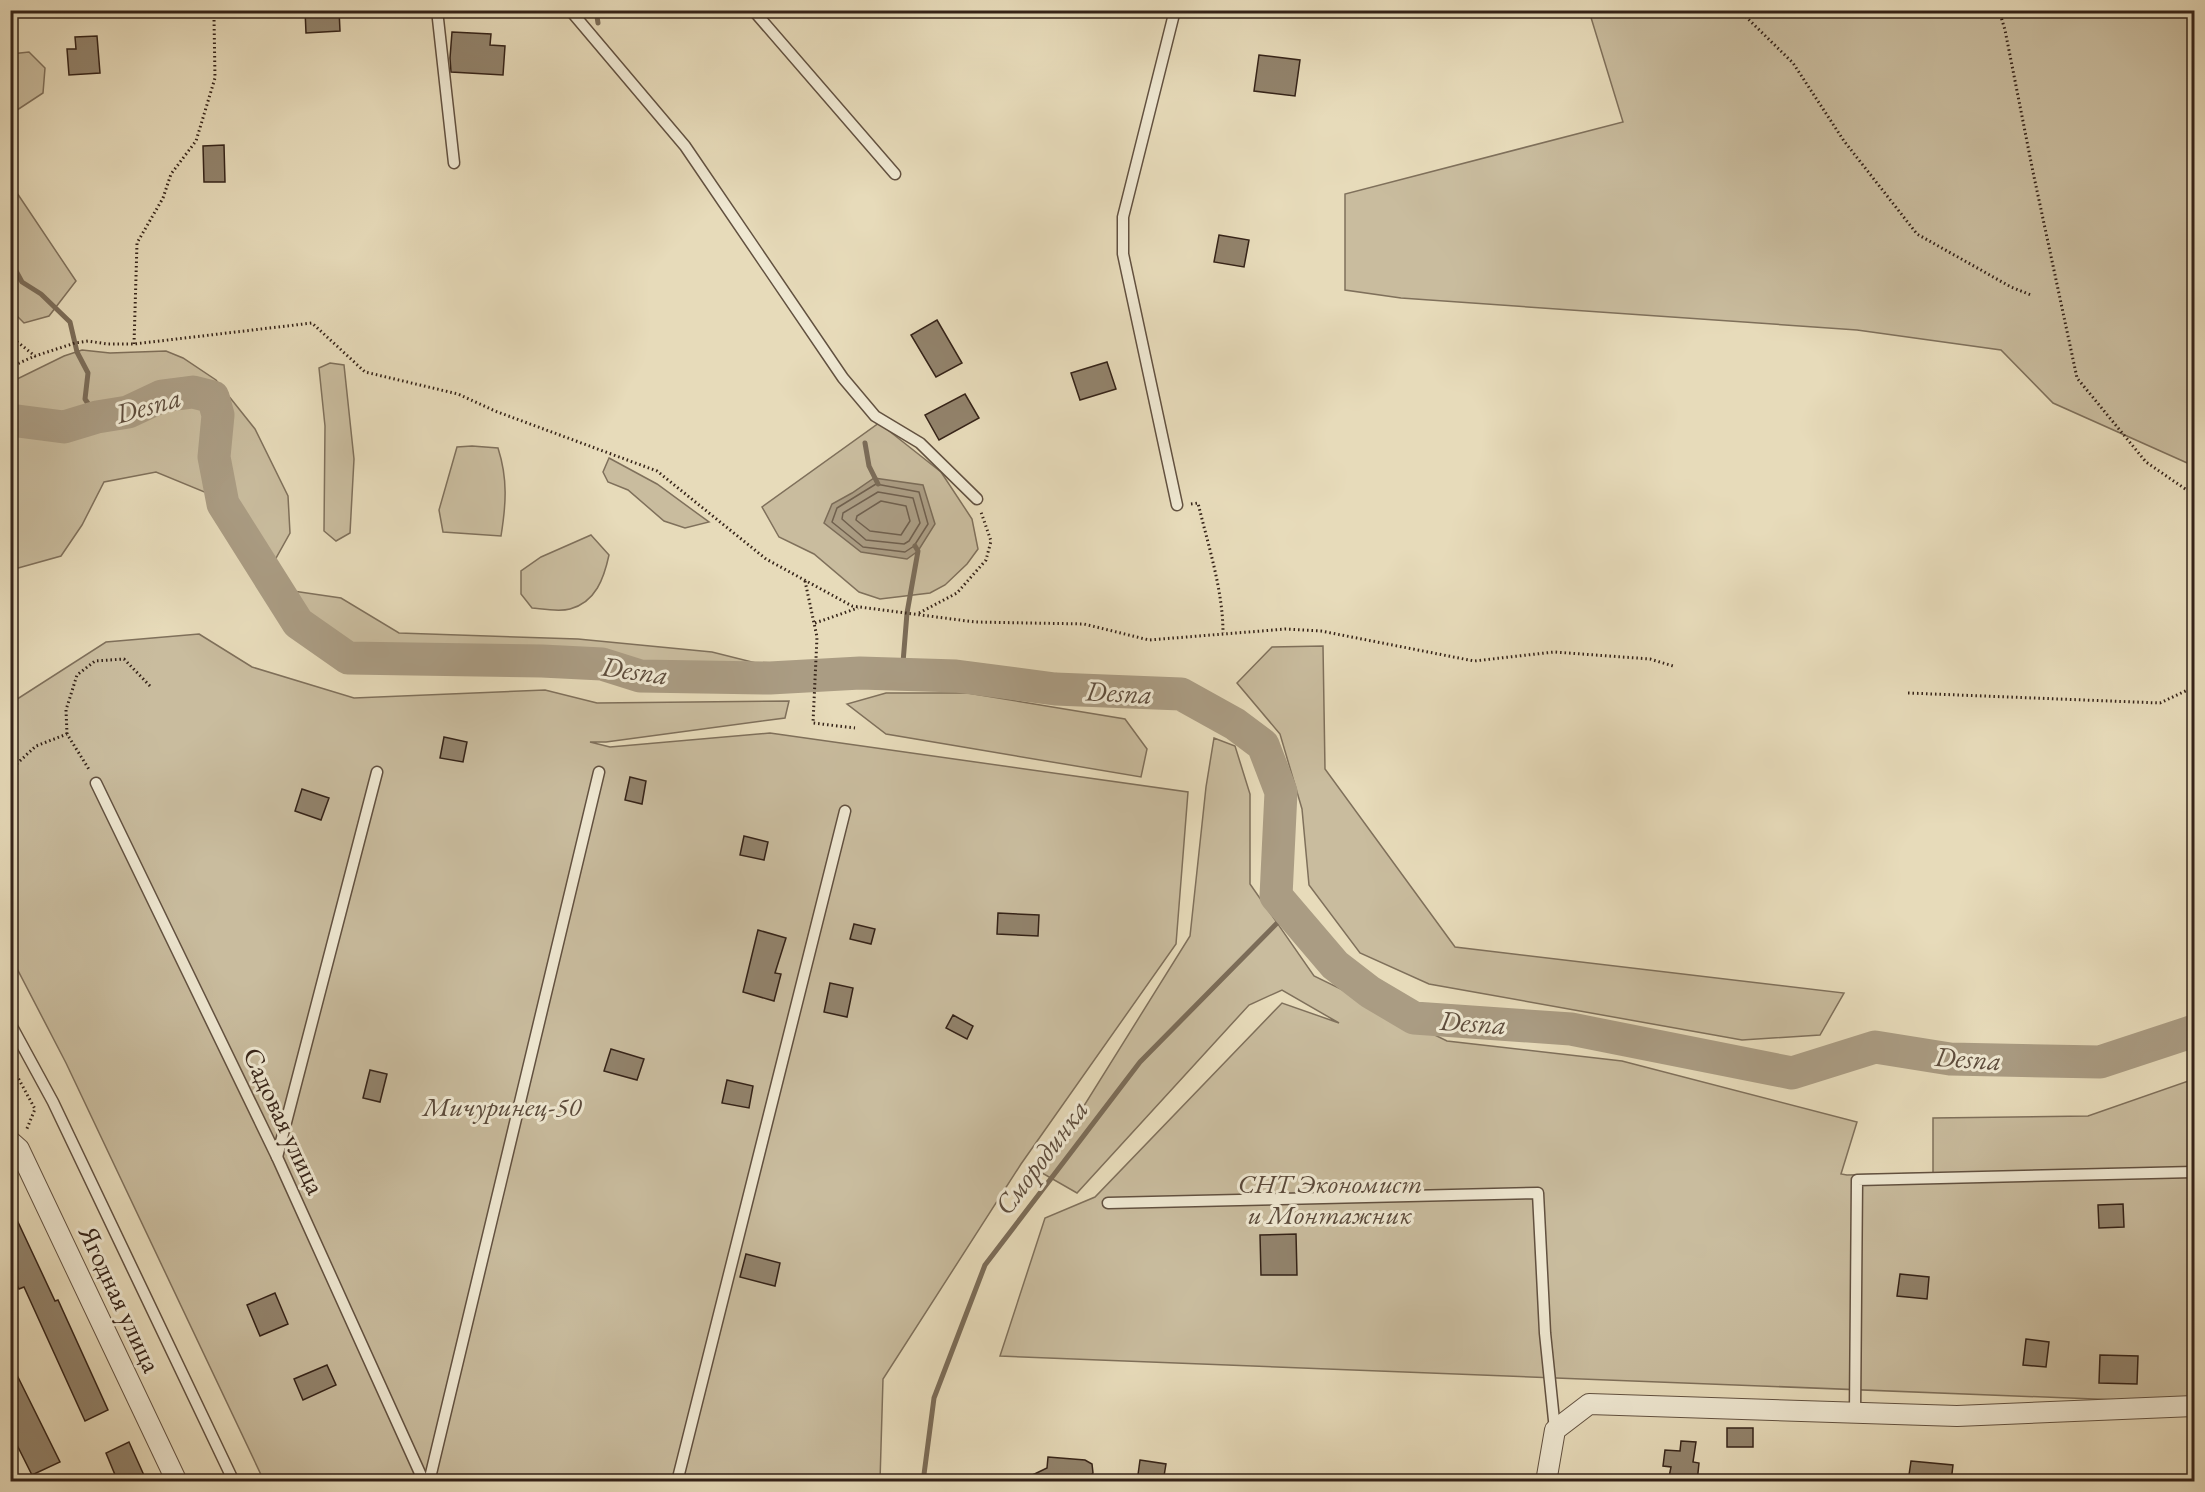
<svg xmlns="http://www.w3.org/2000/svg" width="2205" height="1492" viewBox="0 0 2205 1492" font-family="'EB Garamond',serif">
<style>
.green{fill:#c9bc9e;stroke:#7f705b;stroke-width:1.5}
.water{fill:#aa9c83;stroke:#7b6c58;stroke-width:1.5}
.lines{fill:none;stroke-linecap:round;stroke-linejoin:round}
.shore{stroke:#70604e;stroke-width:1.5}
.stream{stroke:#7b6c58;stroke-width:5}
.river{stroke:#aa9c83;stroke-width:33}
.building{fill:#92836c;stroke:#352318;stroke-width:1.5}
.service-casing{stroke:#625140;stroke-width:13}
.minor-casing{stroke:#625140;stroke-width:22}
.path{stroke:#352318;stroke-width:3;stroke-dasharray:1.5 3;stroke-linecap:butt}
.service{stroke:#efe8d2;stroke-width:10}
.minor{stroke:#efe8d2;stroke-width:20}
.labels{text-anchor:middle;stroke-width:6;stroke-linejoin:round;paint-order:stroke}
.park-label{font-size:27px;font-style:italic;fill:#5a493a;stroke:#efe8d2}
.street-label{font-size:27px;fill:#352318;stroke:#efe8d2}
.water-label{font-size:28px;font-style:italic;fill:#5e4d3d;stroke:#efe8d2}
</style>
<rect width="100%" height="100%" fill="#e7dbba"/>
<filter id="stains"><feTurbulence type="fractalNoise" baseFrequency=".00333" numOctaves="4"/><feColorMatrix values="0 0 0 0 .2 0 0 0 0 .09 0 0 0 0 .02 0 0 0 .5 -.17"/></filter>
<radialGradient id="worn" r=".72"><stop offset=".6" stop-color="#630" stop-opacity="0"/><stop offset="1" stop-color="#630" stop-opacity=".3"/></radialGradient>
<g class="green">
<path d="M1589 11H2194V466L2053 403 2001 350 1857 330 1401 298 1345 290V194L1623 122Z"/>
<path d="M29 52 45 68 43 93 11 114V54Z"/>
<path d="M11 184 76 281 49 316 24 323 11 310Z"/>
<path d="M82 350 110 353 166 351 183 358 216 380 255 429 288 496 290 533 271 567 229 502 156 472 104 482 82 525 61 556 11 570V382L64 356Z"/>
<path d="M330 363 344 365 354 459 350 533 336 541 324 531 325 426 319 368Z"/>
<path d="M879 423 941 472 972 519 978 549 967 564 945 585 930 593 880 599 859 592 814 554 779 537 762 507Z"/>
<path d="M472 446 498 448C508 479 506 505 501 536L443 532 439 510 457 447Z"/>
<path d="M609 458 657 484 709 522 685 528 664 521 628 490 608 482 603 472Z"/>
<path d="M591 535 609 555C604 578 596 602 570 609 559 612 543 609 532 608L521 594V571L541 557Z"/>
<path d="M293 591 341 598 399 633 578 639 712 652 768 666 777 685 728 684 640 668 601 658 349 653 305 621 293 604Z"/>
<path d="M199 634 252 667 354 698 545 690 597 703 789 701 785 718 606 742H590L610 747 770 733 1188 792 1176 944 1021 1164 883 1379 880 1481H264L66 1063 11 957V703L106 642Z"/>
<path d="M1323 646 1325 769 1455 947 1844 993 1820 1035 1742 1040 1429 984 1360 953 1309 885 1302 809 1280 734 1237 683 1272 647Z"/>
<path d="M886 693H968L1125 719 1147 749 1141 777 886 734 847 704Z"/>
<path d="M1214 738 1235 746 1250 794V884L1314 976 1447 1041 1622 1061 1857 1122 1841 1174 1847 1175 1933 1173V1118L2088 1116 2194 1079V1403L1000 1356 1045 1218 1095 1197 1282 1003 1339 1023 1282 990 1249 1005 1077 1193 1042 1173 1190 936 1206 787Z"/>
</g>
<path class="water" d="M874 478 923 485 935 524 918 551 907 559 861 552 824 523 832 504 852 493Z"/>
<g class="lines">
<g class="shore">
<path d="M876 484 919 492 928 524 914 546 905 552 863 547 832 522 837 508Z"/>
<path d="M878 492 913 498 920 523 909 541 904 544 866 540 842 519 843 513Z"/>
<path d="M881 501 906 506 910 521 901 535 870 531 856 520 857 516Z"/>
</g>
<g class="stream">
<path d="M596 10 598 23"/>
<path d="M10 260 22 282 41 294 70 322 77 352 88 373 85 399 97 417"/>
<path d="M865 443 869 466 878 484"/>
<path d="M902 675 907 613 918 551 915 546"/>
<path d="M923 1482 934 1398 985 1265 1140 1062 1289 911"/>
</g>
<path class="river" d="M10 420 64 427 97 417 128 412 162 396 193 392 213 397 218 415 214 457 223 504 298 623 348 658 542 661 602 664 640 676 770 678 860 673 956 676 1055 689 1181 694 1235 724 1263 745 1281 792 1276 896 1335 965 1370 992 1414 1018 1571 1029 1792 1073 1875 1047 1950 1059 2100 1062 2194 1031"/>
</g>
<g class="building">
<path d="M305 10H339L340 31 306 33Z"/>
<path d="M452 32 491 34 490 45 505 46 503 75 451 72 450 58Z"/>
<path d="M97 36 100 73 69 75 67 49H76L75 37Z"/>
<path d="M1259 55 1300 60 1295 96 1254 91Z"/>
<path d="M224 145 225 182H204L203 146Z"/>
<path d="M1219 235 1249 240 1244 267 1214 262Z"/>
<path d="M937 320 962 363 936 377 911 335Z"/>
<path d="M1107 362 1116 389 1080 400 1071 373Z"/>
<path d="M965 394 979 418 939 440 925 415Z"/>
<path d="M444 737 467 742 463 762 440 758Z"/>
<path d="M630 777 646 781 642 804 625 800Z"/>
<path d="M302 789 329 798 321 820 295 811Z"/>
<path d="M744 836 768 842 764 860 740 855Z"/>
<path d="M998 913 1039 915 1038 936 997 934Z"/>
<path d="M854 924 875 929 871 944 850 939Z"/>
<path d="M758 930 786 938 775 973 781 974 774 1001 743 992Z"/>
<path d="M830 983 853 988 847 1017 824 1012Z"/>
<path d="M953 1015 973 1026 967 1039 946 1028Z"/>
<path d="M611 1049 644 1059 637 1080 604 1071Z"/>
<path d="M370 1070 387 1074 380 1102 363 1098Z"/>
<path d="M727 1080 753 1086 749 1108 722 1103Z"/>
<path d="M2123 1204 2124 1227 2099 1228 2098 1205Z"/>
<path d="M10 1205 55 1301 58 1300 108 1410 85 1421 24 1287 19 1289 10 1270Z"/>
<path d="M1296 1234 1297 1275H1261L1260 1235Z"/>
<path d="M746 1254 780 1263 775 1286 740 1277Z"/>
<path d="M1900 1274 1929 1277 1927 1299 1897 1296Z"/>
<path d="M275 1293 288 1324 260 1336 247 1305Z"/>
<path d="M2026 1339 2049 1342 2046 1367 2023 1365Z"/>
<path d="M2100 1355 2138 1356 2137 1384 2099 1383Z"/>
<path d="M10 1361 60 1462 32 1475 10 1431Z"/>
<path d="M327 1365 336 1385 303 1400 294 1379Z"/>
<rect x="1727" y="1428" width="26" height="19"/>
<path d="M1681 1441 1696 1442 1693 1462 1699 1463 1697 1482H1668L1671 1467 1663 1466 1665 1450 1680 1451Z"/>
<path d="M129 1442 147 1482H118L106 1453Z"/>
<path d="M1048 1457 1085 1460 1092 1464 1093 1473 1084 1482H1018L1047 1468Z"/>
<path d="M1140 1460 1166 1464 1163 1482H1137Z"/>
<path d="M1911 1461 1953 1465 1951 1482H1908Z"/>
</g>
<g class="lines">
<defs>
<g id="service">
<path d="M437 10 454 163"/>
<path d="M570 10 685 146 843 378 875 416 920 443 977 499"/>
<path d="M753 10 895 174"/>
<path d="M1175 10 1123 217V254L1177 505"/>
<path d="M96 783 277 1157 424 1482"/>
<path d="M10 1023 53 1102 234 1482"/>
<path d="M277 1157 377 772"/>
<path d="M1108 1203 1538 1193 1545 1333 1555 1430"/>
<path d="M1855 1413 1857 1180 2194 1172"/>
<path d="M429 1482 599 772"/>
<path d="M677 1482 845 811"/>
</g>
<g id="minor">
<path d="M10 1141 19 1149 177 1482"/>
<path d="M1546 1482 1555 1430 1589 1404 1957 1416 2194 1406"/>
</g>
</defs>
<use href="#service" class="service-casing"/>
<use href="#minor" class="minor-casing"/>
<g class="path">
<path d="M1739 10 1793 63 1844 141 1917 234 2011 287 2031 295"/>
<path d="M1999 10 2005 30 2033 172 2077 378 2146 462 2194 495"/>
<path d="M10 336 35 356 75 343 88 341 107 344H134L312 323 365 372 458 394 495 411 657 471 766 559 852 606 975 622 1084 624 1149 640 1286 629 1321 631 1474 661 1554 652 1650 659 1673 666"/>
<path d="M134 344 137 243 163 198 171 174 196 141 215 78 214 18"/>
<path d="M10 367 35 356"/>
<path d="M1191 504 1198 503C1208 545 1223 590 1223 633"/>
<path d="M805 581 817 637 813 723 855 728"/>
<path d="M919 613 957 593 986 560 991 541 981 512"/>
<path d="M815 623 858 608"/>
<path d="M1908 693 2160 703 2194 687"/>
<path d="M67 734 66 710 77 675 95 661 124 659 150 686"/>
<path d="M10 770 36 746 67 734 90 771"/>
<path d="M10 1063 35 1109 26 1131"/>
</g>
<use href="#service" class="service"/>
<use href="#minor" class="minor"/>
</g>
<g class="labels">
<g class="park-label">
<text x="502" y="1116">Мичуринец-50</text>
<text x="1330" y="1193">СНТ Экономист<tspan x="1330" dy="31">и Монтажник</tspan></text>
</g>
<g class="street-label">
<text transform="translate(284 1121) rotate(65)" y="9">Садовая улица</text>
<text transform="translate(120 1299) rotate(65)" y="9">Ягодная улица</text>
</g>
<g class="water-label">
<text transform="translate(148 405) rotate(-16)" y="10">Desna</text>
<text transform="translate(635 670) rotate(8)" y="10">Desna</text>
<text transform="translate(1119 692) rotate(3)" y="10">Desna</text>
<text transform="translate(1473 1022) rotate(4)" y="10">Desna</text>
<text transform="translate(1968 1058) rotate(4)" y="10">Desna</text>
<text transform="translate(1041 1157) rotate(-53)" y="10">Смородинка</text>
</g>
</g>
<rect width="2205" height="1492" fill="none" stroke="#e7dbba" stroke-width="36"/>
<rect x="12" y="12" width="2181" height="1468" fill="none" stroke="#352318" stroke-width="3"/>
<rect x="18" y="18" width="2169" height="1456" fill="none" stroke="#352318" stroke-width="1.5"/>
<rect width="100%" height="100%" filter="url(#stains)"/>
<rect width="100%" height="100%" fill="url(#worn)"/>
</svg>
